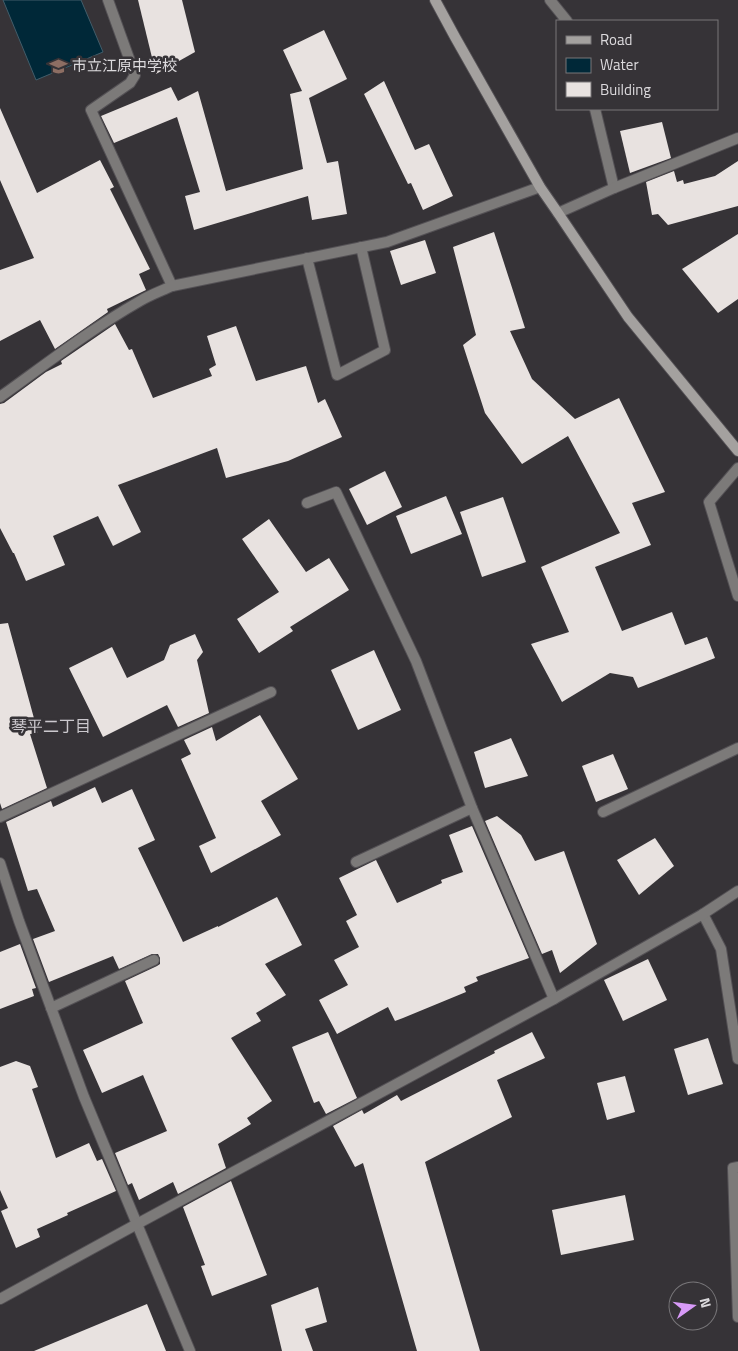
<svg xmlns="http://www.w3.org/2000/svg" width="738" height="1351" viewBox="0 0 738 1351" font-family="'Titillium Web','Noto Sans JP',sans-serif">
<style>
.water{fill:#002838;stroke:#425d6a}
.building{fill:#e8e2e0}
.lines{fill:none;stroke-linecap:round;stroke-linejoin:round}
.lane-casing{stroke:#545155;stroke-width:12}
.street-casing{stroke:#545155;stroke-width:12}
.secondary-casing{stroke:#545155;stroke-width:12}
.lane{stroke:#7c7a79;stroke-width:10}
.street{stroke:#7c7a79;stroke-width:10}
.secondary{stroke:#a4a19f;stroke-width:10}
.labels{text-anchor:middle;stroke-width:5;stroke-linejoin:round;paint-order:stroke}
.poi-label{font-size:15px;fill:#dcdadd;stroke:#363337;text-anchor:start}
.neighbourhood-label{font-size:16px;fill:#cbc8cd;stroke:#363337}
</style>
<rect width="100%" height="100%" fill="#363337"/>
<path class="water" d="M3 0H81L103 52 36 80Z"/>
<g class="building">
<path d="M138 0H182L195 52 156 74Z"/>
<path d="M324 30 347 79 309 98 327 163 338 161 347 214 312 220 308 196 194 230 185 196 200 192 177 117 114 143 101 116 171 87 178 101 198 91 226 191 303 169 290 94 302 91 283 50Z"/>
<path d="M384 81 415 150 429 144 453 196 423 210 411 183 408 184 364 94Z"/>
<path d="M0 108 37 193 100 160 114 187 110 189 150 269 139 274 146 290 107 309 108 312 55 349 40 320 0 341V270L34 258 0 180Z"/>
<path d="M662 122 671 158 630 173 620 131Z"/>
<path d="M738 161V206L668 225 658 214 652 215 646 182 674 171 677 182 683 180 684 184 715 176Z"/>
<path d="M494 232 525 328 510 331 532 379 575 419 619 398 665 492 632 503 651 545 595 567 622 631 672 612 685 645 707 637 715 658 638 688 633 677 610 673 562 702 531 644 569 632 541 567 620 533 568 436 522 464 485 413 463 345 476 335 453 247Z"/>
<path d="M738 234V299L718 313 682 269Z"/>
<path d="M425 240 436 273 401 285 390 251Z"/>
<path d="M115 324 129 350 132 349 153 398 212 376 209 369 216 365 207 336 236 326 256 381 306 366 318 403 325 399 342 437 288 461 226 478 217 448 118 485 141 532 113 546 98 516 53 536 65 565 26 581 14 553H13L0 528V404L4 403 46 372 62 364 61 361Z"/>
<path d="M385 471 402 507 367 525 349 489Z"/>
<path d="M446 496 462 534 411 554 396 516Z"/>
<path d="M503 497 526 562 482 577 460 512Z"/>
<path d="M269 519 306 572 329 558 349 590 290 627 293 631 259 653 237 619 279 592 242 539Z"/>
<path d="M8 623 38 733 30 734 47 788 2 809 0 803V624Z"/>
<path d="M195 634 203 652 197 660 209 713 178 727 167 705 103 737 69 668 112 647 127 678 164 660 170 645Z"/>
<path d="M374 650 401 710 358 730 331 670Z"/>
<path d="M260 715 298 779 261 801 281 835 211 873 199 846 216 838 181 759 191 754 184 740 212 727 216 741Z"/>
<path d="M511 738 528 776 485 788 474 752Z"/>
<path d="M613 754 628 789 596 802 582 766Z"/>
<path d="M95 787 102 803 132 789 155 840 138 848 183 942 218 926V927L277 897 302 945 265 964 286 995 256 1013 261 1021 231 1038 272 1101 247 1118 251 1124 218 1144 226 1168 178 1194 173 1182 139 1200 132 1183 128 1185 115 1153 167 1131 143 1075 102 1093 83 1050 143 1023 125 981 157 966 160 964V958L158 954H152L119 969 113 956 49 982 33 939 55 931 37 889 28 891 6 822 51 801 53 807Z"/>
<path d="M497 816 521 835 535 861 564 851 597 944 560 973 552 950 542 954 485 821Z"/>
<path d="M472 826 529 958 476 977 478 981 464 987 466 992 403 1018 395 1021 388 1007 337 1034 319 1000 348 985 334 960 359 947 346 921 357 915 339 878 376 860 397 903 442 883 441 880 463 872 449 835Z"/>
<path d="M655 838 674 866 639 895 617 860Z"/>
<path d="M20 944 36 988 32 989 34 996 0 1009V952Z"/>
<path d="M648 959 667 1000 623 1021 604 980Z"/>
<path d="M328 1032 357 1098 326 1114 319 1101 314 1103 292 1047Z"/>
<path d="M532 1032 545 1058 497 1080 512 1117 425 1162 480 1351H417L363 1163 355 1167 333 1126 362 1110 364 1114 397 1095 401 1101 495 1053 494 1051Z"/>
<path d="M708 1038 723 1084 688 1095 674 1049Z"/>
<path d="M16 1061 30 1066 38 1087 32 1089 56 1158 89 1143 97 1161 102 1159 116 1191 67 1213 68 1215 37 1229 40 1237 16 1248 1 1211 8 1208 0 1190V1067Z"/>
<path d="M625 1076 635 1112 607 1120 597 1083Z"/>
<path d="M231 1181 267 1275 212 1296 201 1266 205 1265 183 1207Z"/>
<path d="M625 1195 634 1240 561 1255 552 1210Z"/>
<path d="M318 1287 327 1322 305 1329 313 1351H282L271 1305Z"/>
<path d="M147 1304 166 1351H34Z"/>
</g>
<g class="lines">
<defs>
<g id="lane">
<path d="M307 258 337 375 385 350 361 247"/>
<path d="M603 812 738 748"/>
</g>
<g id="street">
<path d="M108 0 135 75 130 83 91 110 172 286"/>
<path d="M550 0 567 21"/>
<path d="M595 109 614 188"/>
<path d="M558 213 614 188 738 138"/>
<path d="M0 397C46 364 91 329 140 301 150 295 161 291 172 286L387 242 540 187"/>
<path d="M738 468 709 502 738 596"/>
<path d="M307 503 336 492 416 661 472 808 554 999"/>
<path d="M0 817 271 692"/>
<path d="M356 862 472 808"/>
<path d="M0 863 19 921 84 1097 190 1351"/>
<path d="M703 914 721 949 738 1059"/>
<path d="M51 1008 154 960"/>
<path d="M738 1167 733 1168 738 1317"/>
<path d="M0 1299 137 1224 554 999 703 914 738 891"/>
</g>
<path id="secondary" d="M435 0 455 37 540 187 558 213 628 317 738 451"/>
</defs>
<use href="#lane" class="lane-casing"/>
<use href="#street" class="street-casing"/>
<use href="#secondary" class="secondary-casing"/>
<use href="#lane" class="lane"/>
<use href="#street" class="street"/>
<use href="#secondary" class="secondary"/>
</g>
<defs>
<symbol id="school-bare" viewBox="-9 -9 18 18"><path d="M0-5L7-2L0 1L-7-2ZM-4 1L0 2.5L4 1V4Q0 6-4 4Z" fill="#8d6e63" stroke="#363337" stroke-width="2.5" paint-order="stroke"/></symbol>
</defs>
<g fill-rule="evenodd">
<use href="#school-bare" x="46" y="54" width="25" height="25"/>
</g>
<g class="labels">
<g class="poi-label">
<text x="72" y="71">市立江原中学校</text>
</g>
<g class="neighbourhood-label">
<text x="51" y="732">琴平二丁目</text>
</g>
</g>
<rect x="556" y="20" width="162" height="90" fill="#363337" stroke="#787679"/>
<rect x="566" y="36" width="25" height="8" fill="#a4a19f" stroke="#787679"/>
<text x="600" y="45" font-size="15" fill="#dcdadd">Road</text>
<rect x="566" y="58" width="25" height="15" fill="#002838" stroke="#787679"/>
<text x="600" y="70" font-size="15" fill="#dcdadd">Water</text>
<rect x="566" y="82" width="25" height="15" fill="#e8e2e0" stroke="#787679"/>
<text x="600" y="95" font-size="15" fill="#dcdadd">Building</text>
<g transform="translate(693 1306) rotate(76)"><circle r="24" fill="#363337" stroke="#787679"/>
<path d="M0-4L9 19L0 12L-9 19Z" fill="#d89af8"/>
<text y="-8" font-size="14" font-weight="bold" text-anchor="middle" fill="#dcdadd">N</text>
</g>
</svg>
